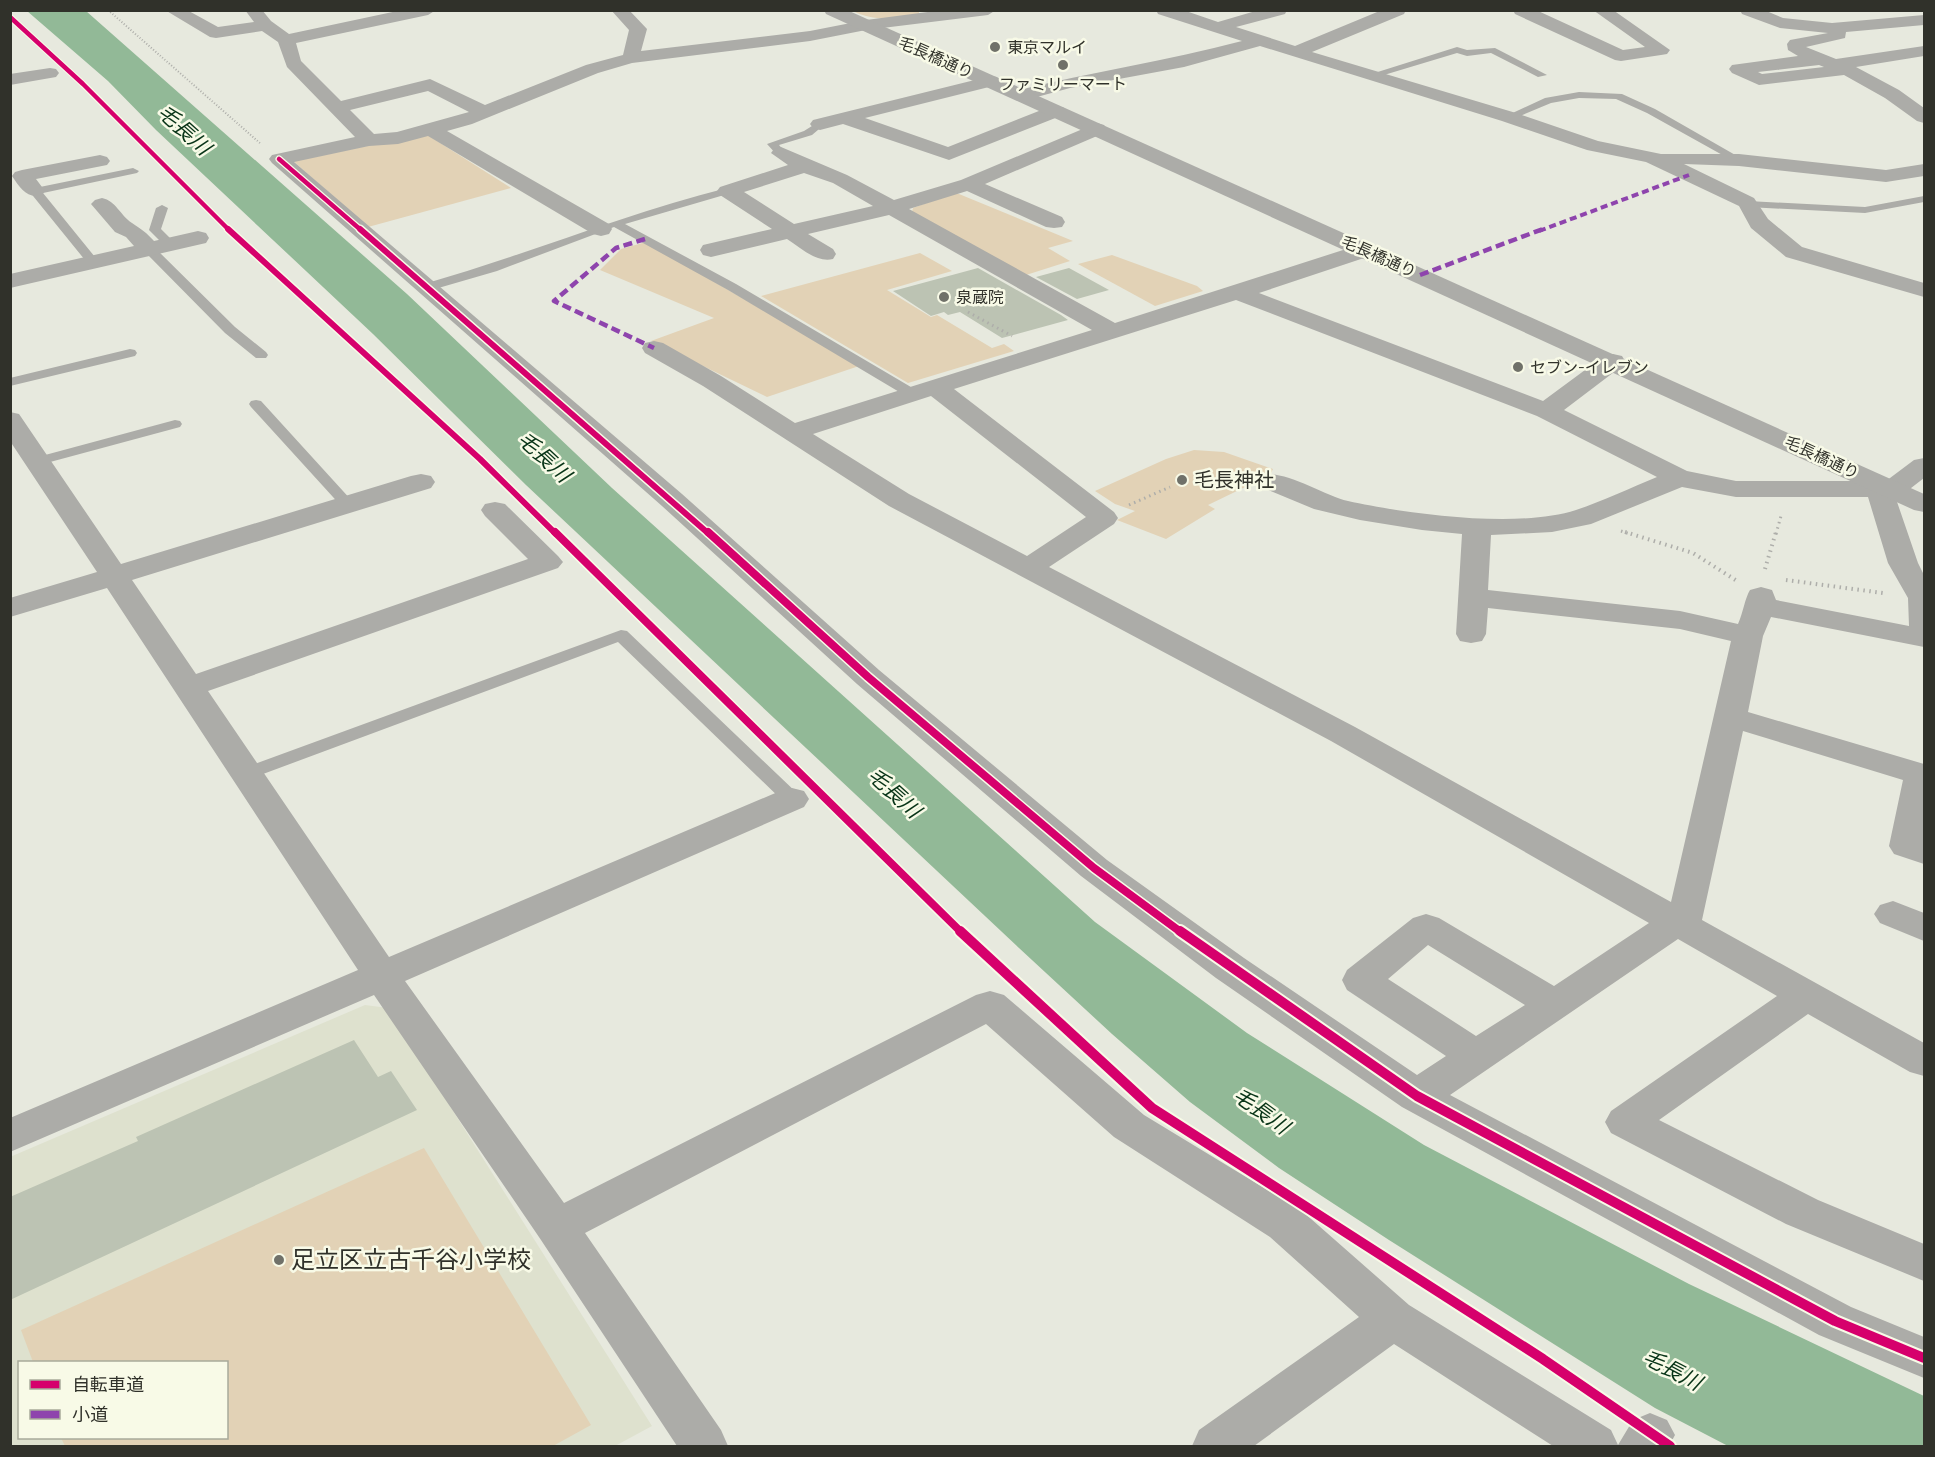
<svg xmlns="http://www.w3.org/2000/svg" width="1935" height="1457" viewBox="0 0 1935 1457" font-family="Manrope,'Noto Sans JP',sans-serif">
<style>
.built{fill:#dee1ce;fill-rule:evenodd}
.green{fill:#e2d2b6}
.water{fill:#92b997}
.building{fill:#bcc3b3}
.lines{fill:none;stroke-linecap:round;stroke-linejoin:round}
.path-far2{stroke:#aeaeaa;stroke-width:2;stroke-dasharray:1 2;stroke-linecap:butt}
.path-far1{stroke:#aeaeaa;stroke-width:3;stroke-dasharray:1.5 4;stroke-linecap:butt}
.path{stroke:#aeaeaa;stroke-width:4;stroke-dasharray:1.5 4.5;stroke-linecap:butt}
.service{fill:#acaca8;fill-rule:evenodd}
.minor{fill:#acaca8;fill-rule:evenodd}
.tertiary{fill:#acaca8;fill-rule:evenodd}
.quiet-far1{stroke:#8e44ad;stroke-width:4;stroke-dasharray:7 4;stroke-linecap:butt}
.quiet{stroke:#8e44ad;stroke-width:4.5;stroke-dasharray:9 4.5;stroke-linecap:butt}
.cycleway-far3-casing{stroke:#f8fae7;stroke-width:7}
.cycleway-far2-casing{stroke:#f8fae7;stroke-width:9}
.cycleway-far1-casing{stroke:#f8fae7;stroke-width:11}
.cycleway-casing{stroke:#f8fae7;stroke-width:14}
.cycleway-far3{stroke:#d6006c;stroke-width:4.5}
.cycleway-far2{stroke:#d6006c;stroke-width:6}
.cycleway-far1{stroke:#d6006c;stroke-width:8}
.cycleway{stroke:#d6006c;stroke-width:10}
.poi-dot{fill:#707169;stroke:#f8fae7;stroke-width:2}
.labels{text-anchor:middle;stroke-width:5;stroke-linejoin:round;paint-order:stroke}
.far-poi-label{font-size:16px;fill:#30312a;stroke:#f8fae7;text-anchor:start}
.far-street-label{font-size:16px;fill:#30312a;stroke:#f8fae7}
.poi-label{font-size:20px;fill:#30312a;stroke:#f8fae7;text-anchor:start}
.water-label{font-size:21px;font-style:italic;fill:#083417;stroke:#f8fae7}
.near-poi-label{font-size:24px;fill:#30312a;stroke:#f8fae7;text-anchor:start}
</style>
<rect width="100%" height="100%" fill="#e7e9de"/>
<path class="built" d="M365 1005 388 1008 652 1426 615 1446H11L10 1157ZM20 1362H226V1438H20Z"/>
<g class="green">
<path d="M853 11H919V15C895 18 875 22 853 11Z"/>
<path d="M426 134 511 188 368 227 293 161Z"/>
<path d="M951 194H959L1073 241 1048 248 1070 261 1026 275 912 212 913 208Z"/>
<path d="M646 242 859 366 767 397 651 341 714 318 600 270 621 249Z"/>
<path d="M920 253 952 271 887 290 931 317 937 315 992 348 1004 344 1014 351 908 383 761 296Z"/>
<path d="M1112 255 1197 286 1203 291 1155 306 1078 264Z"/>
<path d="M1194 450 1224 452 1273 469 1270 475 1208 505 1215 509 1166 539 1117 520 1135 511 1115 504 1095 491 1166 459Z"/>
<path d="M424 1148 591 1425 553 1446H65L61 1438H226V1362H33L21 1330Z"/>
</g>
<path class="water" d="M27 11H86L407 294 612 488 1095 922 1247 1033 1424 1145 1689 1284 1924 1396V1446H1728L1655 1408 1389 1240 1279 1168 1190 1102 1112 1034 1019 948 526 485 373 334 156 130 108 81Z"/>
<g class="building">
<path d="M978 268 1061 315 1068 320 1002 338 960 312 948 315 944 312 931 316 893 291Z"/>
<path d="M1069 268 1109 290 1077 299 1036 277Z"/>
<path d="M354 1040 378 1077 391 1071 417 1110 10 1300V1197L138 1141 136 1137Z"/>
</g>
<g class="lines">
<path class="path-far2" d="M108 10 261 144"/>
<g class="path-far1">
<path d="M968 312 1012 336"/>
<path d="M1129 505 1170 487"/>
<path d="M1621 531 1630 534"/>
<path d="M1776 534 1781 516"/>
</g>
<g class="path">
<path d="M1625 532 1693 553 1737 581"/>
<path d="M1765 569 1776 532"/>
<path d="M1786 580 1883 593"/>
</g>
<g class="service">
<path d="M1457 47 1467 50 1495 48 1547 75 1538 77 1491 53 1467 56 1457 53 1374 78 1365 76Z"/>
<path d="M1579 92 1622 94 1655 109 1744 160 1743 162H1735L1647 113 1616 99 1579 98 1551 103 1513 119 1504 117 1545 98Z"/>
<path d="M820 121 825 124 812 135 779 145 786 153 785 155H777L767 144 804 131Z"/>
<path d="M133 168 139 171 137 173 43 193 99 262 93 266 89 265 29 191 35 188Z"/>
<path d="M727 188 731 189V193L625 224 736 284 916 390 918 393 916 396H906L728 290 614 227 497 271 428 291 422 287 424 284C526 255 624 214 727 188Z"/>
<path d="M1924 196V202L1865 213 1748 207 1742 204 1748 201 1865 207Z"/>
<path d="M162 205 168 208 161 229 176 244 170 248 166 247 149 230 156 208Z"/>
<path d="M149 245 153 246 235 327 266 352 268 355 266 358H256L225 333 145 252 143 249Z"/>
<path d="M130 349 135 350 137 353 135 356 10 386V378Z"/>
<path d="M256 400 261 401 353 502 356 505 353 508H343L251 407 249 404 251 401Z"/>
<path d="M175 420 180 421 182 424 180 427 39 465 32 461 34 458Z"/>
<path d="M621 630 627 631 799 795 801 799 799 803H785L618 642 255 777H241L239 773 241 769Z"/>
</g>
<g class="minor">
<path d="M165 10H187L218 27 254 22 245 10H262L271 21 289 34 402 10H436L428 15 296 43 301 61 341 101 430 79 485 105 586 65 623 55 629 30 611 10H629L647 29 641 51 810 31 866 20 943 10H996L988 15 866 30 810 41 632 63 598 73 472 124 447 131 609 224 612 229 609 234 601 236 593 234 428 136 398 144 369 146 294 162 682 494 879 670 1107 860 1244 958 1417 1075 1446 1056 1347 990 1342 980 1347 970 1413 918 1426 914 1439 918 1554 986 1649 923 1331 741 889 506 703 386 645 353 642 348 645 343 654 341 663 343 721 376 795 423 1092 330 889 215 808 234 833 249 836 254 833 259C816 263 801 248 787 239L711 257 703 255 700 250 703 245 772 229 720 195 717 191 720 187 788 165 771 153 774 149 781 147 847 175 894 200 961 180 1097 123 1104 125 1107 129 1104 133 985 184 1062 217 1065 222 1062 227 1054 228 1046 227 967 191 909 209 1115 323 1365 243 1373 245 1376 250 1373 255 1259 293 1543 401 1604 356 1613 354 1622 356 1625 361 1622 366 1564 410 1687 471 1736 481H1886L1914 460 1924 458V478L1902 495 1895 496 1918 563 1924 575V647L1771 617 1763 636 1748 712 1924 764V864L1894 854 1889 846 1903 780 1743 731 1702 920 1924 1043V1076L1910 1072 1808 1014 1659 1120 1818 1200 1924 1244V1281L1786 1224 1611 1133 1605 1122 1611 1111 1777 996 1678 939 1450 1095 1851 1307 1924 1337V1378L1819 1335 1402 1107 1216 978 1081 876 857 684 662 506 272 163 269 159 272 155 355 137 287 67 278 42 262 31 216 38 210 37ZM428 91 469 112 397 132 374 134 350 110ZM804 173 833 183 873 206 794 224 744 192ZM1236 300 1537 416 1657 477C1630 488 1603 501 1576 510 1518 529 1407 514 1348 501 1323 495 1285 469 1261 475L1257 481 1261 487 1314 509 1360 520 1422 530 1462 534 1456 634 1460 641 1471 643 1482 641 1486 634 1488 608 1680 629 1731 641 1671 902 1355 727 1049 567 1114 524 1118 518 1114 512 954 389ZM931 396 1086 517 1027 556 909 494 813 434ZM1682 487 1736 497H1868L1888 563 1908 598 1909 626 1776 600 1772 590 1761 587 1750 590C1745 598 1743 613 1738 624L1680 611 1488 590 1491 535 1552 532 1591 524ZM1428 945 1525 1005 1476 1036 1388 979Z"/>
<path d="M1156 10H1183L1218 22 1259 10H1287L1285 14 1236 27 1295 46 1382 10H1406L1404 14 1312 52 1516 113 1598 141 1661 154H1739L1886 170 1924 164V176L1886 182 1739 166 1684 164 1754 198 1768 219 1802 247 1924 283V297L1786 257 1751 228 1739 206 1646 162 1587 150 1502 121 1260 46 1184 67 1070 88 1022 101 1015 99 1013 95 1015 91C1091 72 1167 61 1242 41L1158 14Z"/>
<path d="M1513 10H1536L1623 50 1645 47 1593 10H1613L1670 50 1667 54 1661 55 1621 61 1615 60 1515 14Z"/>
<path d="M1740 10H1764L1783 18 1832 23 1924 15V25L1846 32 1845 38 1806 47 1836 59 1924 46V56L1856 67 1899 90 1924 108V123L1917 121 1885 98 1844 75 1759 85 1732 73 1729 69 1732 65 1798 56 1788 50 1787 44 1790 40 1828 33 1780 28 1742 14ZM1819 65 1824 67 1762 74 1758 72Z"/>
<path d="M50 68 56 69 59 73 56 77 10 85V74Z"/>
<path d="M991 76 997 77 1000 81 997 85 865 118 948 147 1049 107H1063L1066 111 1063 115 949 160 843 124 820 130 813 128 810 124 813 120Z"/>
<path d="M100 155 107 157 110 161 107 165 36 179 45 191 42 195C27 199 20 188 12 176L15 172 22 170Z"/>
<path d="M102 198C116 201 120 215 132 223 141 229 147 233 154 241L198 231 206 233 209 238 206 243 10 288V274L134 246 126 237 115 232 91 204 95 200Z"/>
<path d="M10 412 19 414 121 564 411 476 421 474 431 476 435 482 431 488 132 580 196 674 528 559 485 516 481 510 485 504 495 502 505 504 558 556 563 562 558 568 208 691 389 957 780 791 792 788 804 791 809 799 804 807 405 981 564 1203 976 995 990 991 1004 995 1144 1115 1302 1211 1409 1305 1611 1430 1618 1445 1633 1420 1650 1413 1667 1420 1675 1435 1669 1446H1553L1394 1344 1254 1446H1192L1199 1430 1359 1317 1270 1237 1114 1137 986 1024 585 1233 721 1430 728 1446H677L541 1240 374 995 10 1152V1118L358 970 107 588 10 617V598L97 572 10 441Z"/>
<path d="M1893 901 1924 913V941L1880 923 1874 914 1880 905Z"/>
</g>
<path class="tertiary" d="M824 10H847L1924 494V512L1914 510 826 14Z"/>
<path class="quiet-far1" d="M1539 231 1689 175"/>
<g class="quiet">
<path d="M645 239 616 248 554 301 654 348"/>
<path d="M1420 275 1543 229"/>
</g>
<defs>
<g id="cycleway-far3">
<path d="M10 17 83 84 230 231"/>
<path d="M279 159 362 231"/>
</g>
<g id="cycleway-far2">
<path d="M228 229 480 459 556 534"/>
<path d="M360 229 709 534"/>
</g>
<g id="cycleway-far1">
<path d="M555 532 962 933"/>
<path d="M708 532 868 677 1094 868 1182 933"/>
</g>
<g id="cycleway">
<path d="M960 931 1152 1108 1543 1359 1670 1446"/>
<path d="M1180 931 1417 1096 1835 1321 1924 1358"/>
</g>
</defs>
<use href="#cycleway-far3" class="cycleway-far3-casing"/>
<use href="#cycleway-far2" class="cycleway-far2-casing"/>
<use href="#cycleway-far1" class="cycleway-far1-casing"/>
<use href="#cycleway" class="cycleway-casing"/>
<use href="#cycleway-far3" class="cycleway-far3"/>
<use href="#cycleway-far2" class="cycleway-far2"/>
<use href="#cycleway-far1" class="cycleway-far1"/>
<use href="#cycleway" class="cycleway"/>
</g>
<g class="poi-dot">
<circle cx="995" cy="47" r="6"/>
<circle cx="1063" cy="65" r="6"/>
<circle cx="944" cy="297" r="6"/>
<circle cx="1518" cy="367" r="6"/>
<circle cx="1182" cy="480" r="6"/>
<circle cx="279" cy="1260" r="6"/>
</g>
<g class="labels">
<g class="far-poi-label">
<text x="1007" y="53">東京マルイ</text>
<text x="1063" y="90" text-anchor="middle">ファミリーマート</text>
<text x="956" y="303">泉蔵院</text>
<text x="1530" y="373">セブン-イレブン</text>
</g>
<g class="far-street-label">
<text transform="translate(936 57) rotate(24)" y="6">毛長橋通り</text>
<text transform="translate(1379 256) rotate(24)" y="6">毛長橋通り</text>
<text transform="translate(1822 457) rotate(25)" y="6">毛長橋通り</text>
</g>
<g class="poi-label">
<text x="1194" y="487">毛長神社</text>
</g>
<g class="water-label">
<text transform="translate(184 130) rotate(42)" y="7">毛長川</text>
<text transform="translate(544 457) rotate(43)" y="7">毛長川</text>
<text transform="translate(894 793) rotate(42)" y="7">毛長川</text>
<text transform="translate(1261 1111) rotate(36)" y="7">毛長川</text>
<text transform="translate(1672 1370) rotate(28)" y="7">毛長川</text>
</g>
<g class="near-poi-label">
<text x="291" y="1268">足立区立古千谷小学校</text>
</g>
</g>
<rect width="1935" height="1457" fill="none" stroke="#30312a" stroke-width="24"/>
<rect x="18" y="1361" width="210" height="78" fill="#f8fae7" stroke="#a8aa9b" stroke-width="1.5"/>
<rect x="30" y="1380" width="30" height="9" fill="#d6006c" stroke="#a8aa9b" stroke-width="1.5"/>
<text x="72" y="1391" font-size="18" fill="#30312a">自転車道</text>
<rect x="30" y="1410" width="30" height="9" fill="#8e44ad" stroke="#a8aa9b" stroke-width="1.5"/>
<text x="72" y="1421" font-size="18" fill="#30312a">小道</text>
</svg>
